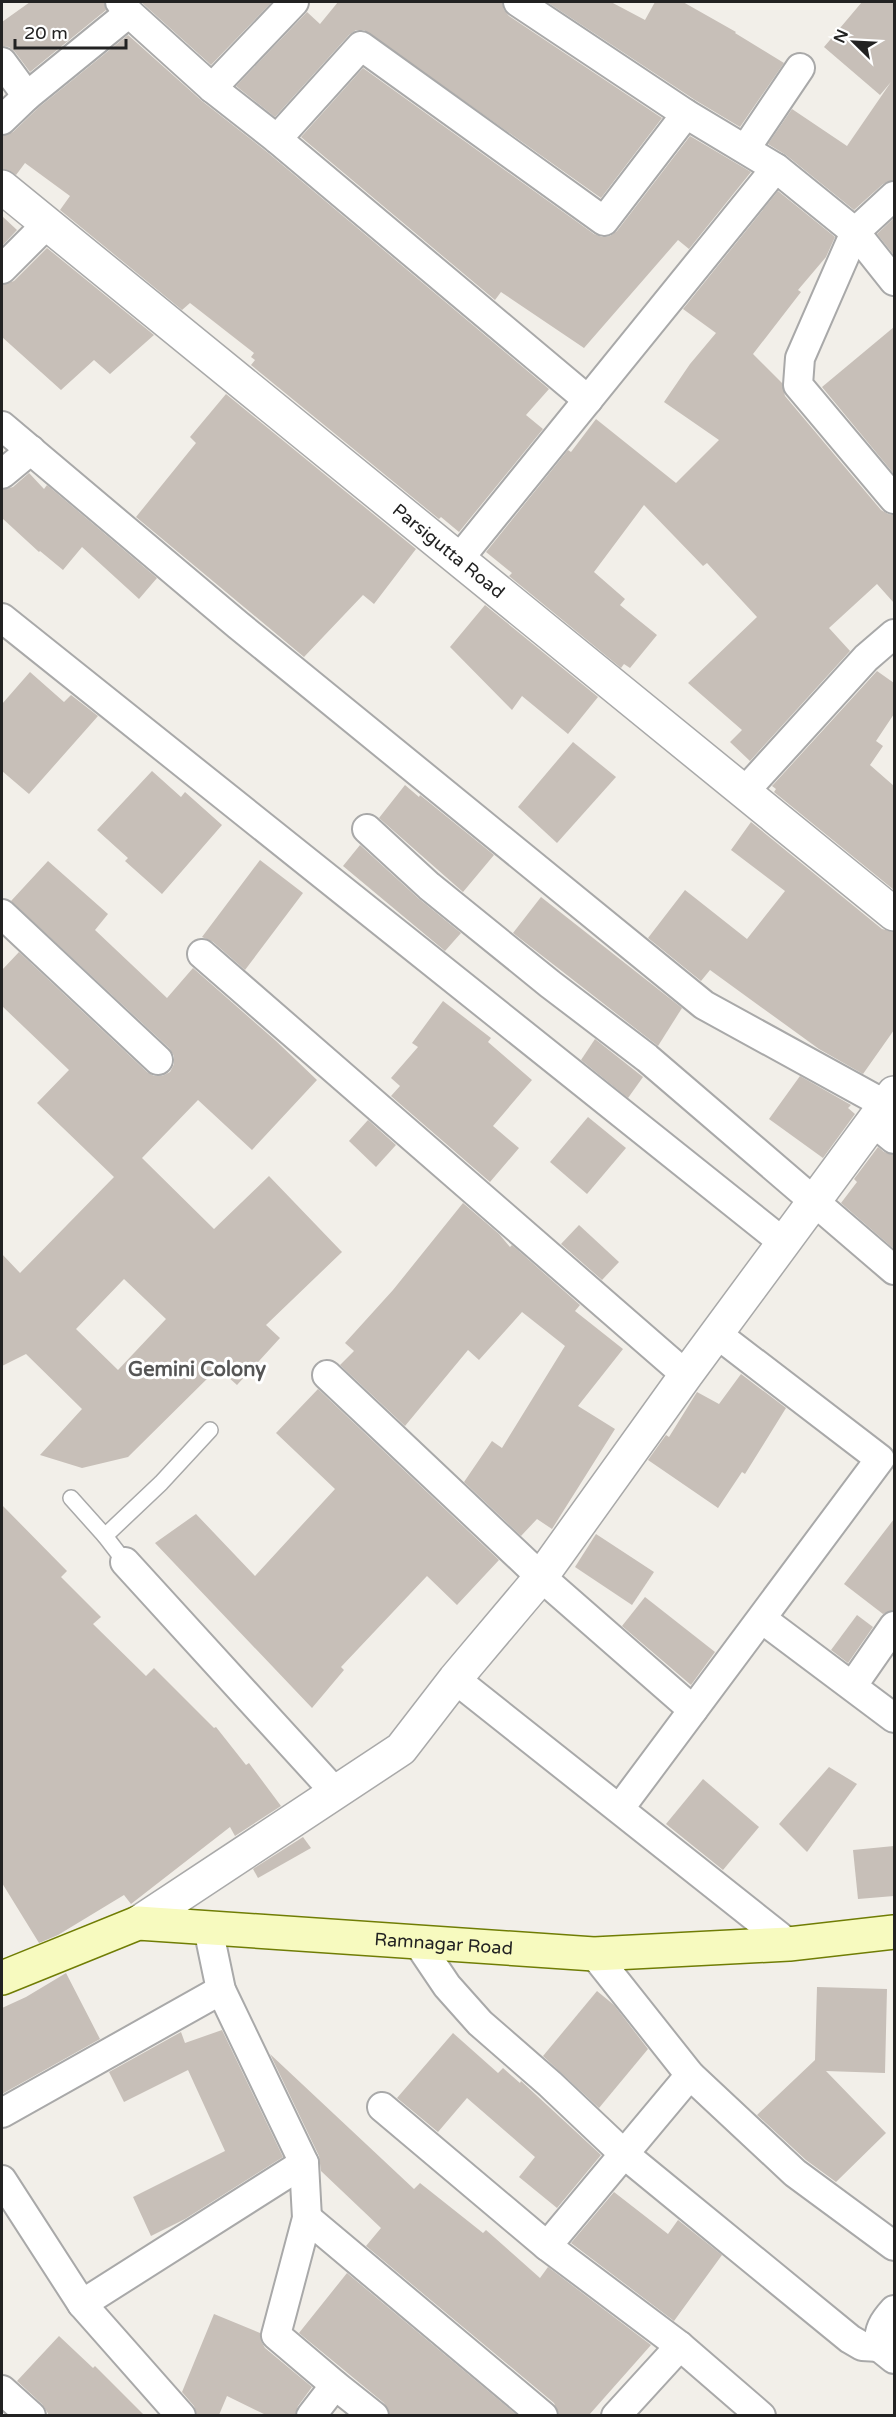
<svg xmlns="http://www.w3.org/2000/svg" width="896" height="2417" viewBox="0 0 896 2417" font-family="'Varela Round',sans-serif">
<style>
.building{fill:#c7bfb8;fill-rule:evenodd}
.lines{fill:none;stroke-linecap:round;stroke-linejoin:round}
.service-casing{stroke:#a9a9a9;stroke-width:18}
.minor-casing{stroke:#a9a9a9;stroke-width:32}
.tertiary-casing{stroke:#a9a9a9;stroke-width:36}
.secondary-casing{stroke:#707d05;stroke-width:36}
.service{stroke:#fff;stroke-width:15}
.minor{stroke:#fff;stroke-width:28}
.tertiary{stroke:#fff;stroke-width:33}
.secondary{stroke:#f7fabf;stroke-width:33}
.labels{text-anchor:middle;stroke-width:6;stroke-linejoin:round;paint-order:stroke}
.street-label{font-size:18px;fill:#222;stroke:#fff}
.neighbourhood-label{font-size:20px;font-weight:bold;fill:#555;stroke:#fff}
</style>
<rect width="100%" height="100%" fill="#f2efe9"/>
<g class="building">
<path d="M30 2H104L106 10 30 72 15 52 9 47 2 46V22Z"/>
<path d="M141 2H272L211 65Z"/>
<path d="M338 2H502L504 10 509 16 662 118 601 198 364 30H356L349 35 275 117 236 86 307 12 320 24Z"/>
<path d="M547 2H611L645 20 655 2H683L736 32 735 33 784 63 740 127 695 100Z"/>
<path d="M862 2H894V180L883 184 854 210 786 155 768 144 792 109 847 146 891 82 880 95 824 47Z"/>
<path d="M128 35 202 101 267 152 549 389 526 415 543 429 459 532 441 517 439 519 251 365 255 360 251 357 254 353 190 303 182 310 60 210 70 196 25 163 16 175 2 169V136L13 132 38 108Z"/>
<path d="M363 68 594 234 602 237 610 236 617 231 690 136 751 172 689 249 678 240 584 348 501 292 495 300 301 137Z"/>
<path d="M778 191 835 237 826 257 798 290 801 292 753 354 782 383 785 396 881 510 888 514 894 515V603L877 584 829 628 850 651 750 761 730 742 742 730 688 683 757 617 707 563 703 566 644 505 594 572 625 599 620 605 657 635 630 668 624 664 621 668 509 576 512 573 486 552 568 450 571 452 596 419 676 483 719 440 664 402 690 364 716 333 683 309Z"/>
<path d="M2 216 17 230 2 246Z"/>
<path d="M894 218V255L877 234Z"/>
<path d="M47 248 154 335 110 374 94 360 61 390 2 337V285L14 281Z"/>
<path d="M894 327V474L822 387Z"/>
<path d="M226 394 416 549 374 604 363 595 304 657 136 517 196 443 190 437Z"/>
<path d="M29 473 44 489 47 485 157 578 139 599 82 547 63 570 40 551 39 552 2 518V490L13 487Z"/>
<path d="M485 605 598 697 568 734 522 696 512 710 450 647Z"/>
<path d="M877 671 894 683V714L876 741 883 746 870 765 894 786V890L774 792 776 789 772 786Z"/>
<path d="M30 672 64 702 71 695 98 716 29 794 2 771V704Z"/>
<path d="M573 742 616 777 557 843 518 807Z"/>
<path d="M152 771 181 797 185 792 222 825 162 894 125 861 128 858 97 830Z"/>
<path d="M405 785 419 797 420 795 494 855 463 892 379 818Z"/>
<path d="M751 822 882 929 894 932V1030L863 1074 819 1049 710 970 701 981 648 938 685 890 747 939 785 891 731 850Z"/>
<path d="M360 845 418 898 461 933 445 951 343 866Z"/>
<path d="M260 860 303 893 245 970 213 942 202 937Z"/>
<path d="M48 861 108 914 95 930 167 998 193 968 276 1041 317 1080 252 1150 198 1100 142 1158 214 1229 269 1176 342 1252 266 1325 280 1338 237 1385 218 1368 128 1457 82 1468 40 1455 82 1409 26 1354 2 1366V1254L20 1273 114 1177 37 1103 69 1070 2 1006V970L19 952 147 1072 154 1076H162L170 1072 174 1064V1056L169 1048 11 901ZM124 1279 166 1319 118 1370 76 1329Z"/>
<path d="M541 897 682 1008 658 1046 513 933Z"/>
<path d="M443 1001 491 1038 488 1042 532 1080 493 1126 519 1148 490 1182 391 1096 400 1086 391 1078 418 1047 412 1043Z"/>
<path d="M595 1039 643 1077 628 1098 581 1060Z"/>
<path d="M800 1076 851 1105 848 1108 855 1114 823 1158 769 1119Z"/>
<path d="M588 1117 626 1148 587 1194 550 1162Z"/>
<path d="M368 1120 396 1145 376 1167 349 1141Z"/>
<path d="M878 1147 884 1152 894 1155V1249L841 1203 857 1182 854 1179Z"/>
<path d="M463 1203 499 1234 510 1247 512 1245 580 1305 575 1311 623 1349 578 1406 615 1429 552 1529 537 1519 521 1536 464 1482 492 1441 502 1448 565 1346 522 1312 479 1360 468 1350 405 1426 340 1365 354 1351 345 1343 393 1290Z"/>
<path d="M579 1225 619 1262 602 1280 561 1244Z"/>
<path d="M741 1374 786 1408 745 1474 742 1472 718 1508 648 1460 666 1435 669 1437 697 1392 719 1404Z"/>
<path d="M318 1389 499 1560 457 1605 427 1576 341 1667 344 1670 312 1708 155 1543 196 1514 255 1576 335 1489 276 1433Z"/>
<path d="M2 1505 67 1571 61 1577 101 1617 93 1624 146 1676 154 1668 214 1728 216 1727 246 1765 249 1763 281 1806 235 1836 230 1827 131 1904 124 1895 58 1935 39 1943 2 1883Z"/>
<path d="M894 1519V1610L883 1614 844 1584Z"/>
<path d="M596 1534 654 1572 632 1605 575 1567Z"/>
<path d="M645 1597 715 1652 691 1685 622 1626Z"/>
<path d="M857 1615 873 1627 848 1663 831 1650Z"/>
<path d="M829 1767 857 1784 807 1852 779 1824Z"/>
<path d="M703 1779 759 1827 723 1870 666 1824Z"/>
<path d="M303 1837 311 1848 258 1878 253 1869Z"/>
<path d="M894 1846V1896L858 1899 853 1850Z"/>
<path d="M66 1973 100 2039 2 2094V2008L26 1997Z"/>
<path d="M817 1987 887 1989 885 2073 826 2071 886 2133 836 2182 806 2160 757 2115 815 2060Z"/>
<path d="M597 1991 614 2005 648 2049 599 2108 543 2056Z"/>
<path d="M222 2030 283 2157 185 2219 151 2236 133 2197 225 2151 188 2070 124 2102 109 2072 181 2032 185 2043Z"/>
<path d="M453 2033 498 2073 503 2068 520 2083 521 2081 601 2155 557 2208 519 2177 535 2157 467 2098 438 2132 397 2098Z"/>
<path d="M270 2054 414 2189 420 2183 483 2233 486 2230 540 2278 548 2267 651 2345 589 2415H559L554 2403 366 2246 381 2228 321 2171 319 2156Z"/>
<path d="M614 2192 668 2234 678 2220 722 2255 674 2321 571 2243Z"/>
<path d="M347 2273 517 2415H390L384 2403 299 2333Z"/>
<path d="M214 2314 260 2333 261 2341 265 2348 312 2387 298 2406 295 2415H266L227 2396 219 2415H197L194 2406 182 2392Z"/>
<path d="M59 2336 93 2368 95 2366 144 2415H49L42 2404 17 2381Z"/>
</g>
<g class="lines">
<defs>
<g id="service">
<path d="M71 1498 105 1536 161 1483 210 1430"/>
<path d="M105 1536 125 1562"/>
</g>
<g id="minor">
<path d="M120 2 129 13 212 88 277 139 588 400"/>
<path d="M518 2 686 114 776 168 855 232 894 281"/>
<path d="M2 62 27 96"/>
<path d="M212 88 294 2"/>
<path d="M2 120 27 96 129 13"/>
<path d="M277 139 361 46 604 221 686 114"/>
<path d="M746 148 800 68"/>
<path d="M894 196 855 232 800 358 798 385 894 499"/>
<path d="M2 269 47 224"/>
<path d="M2 426 238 625 704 1005 886 1105"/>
<path d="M2 474 31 450"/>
<path d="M458 560 776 168"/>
<path d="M2 618 784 1243"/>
<path d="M745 791 866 658 894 634"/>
<path d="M367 829 429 886 550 984 647 1058 894 1270"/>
<path d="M2 914 158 1060"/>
<path d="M202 954 686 1375"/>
<path d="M873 1122 894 1139"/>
<path d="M327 1375 541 1577 693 1710"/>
<path d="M125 1562 336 1793"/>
<path d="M762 1619 894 1718"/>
<path d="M455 1679 789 1944"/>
<path d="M853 1685 894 1626"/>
<path d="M620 1808 880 1459 717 1334"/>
<path d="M208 1928 221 1990 304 2163 307 2218 276 2335 335 2385 374 2416"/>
<path d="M418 1943 447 1986 480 2023 550 2084 624 2154 850 2339 862 2346 879 2347"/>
<path d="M594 1954 690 2075 795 2173 894 2246"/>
<path d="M382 2107 547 2246 680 2346 761 2416"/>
<path d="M2 2113 221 1990"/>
<path d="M2 2180 82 2304 181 2416"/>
<path d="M307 2218 543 2416"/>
<path d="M547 2246 690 2075"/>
<path d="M82 2304 304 2163"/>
<path d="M894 2359 879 2347C878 2330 883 2322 894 2310"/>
<path d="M2 2390 31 2416"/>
<path d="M311 2416 335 2385"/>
<path d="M616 2416 680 2346"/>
</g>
<g id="tertiary">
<path id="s1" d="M2 187 894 914"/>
<path d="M138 1923 401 1749 455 1679 541 1577 686 1375 894 1093"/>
</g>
<g id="secondary">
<path id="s2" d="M2 1978 138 1923 594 1954 789 1944 894 1932"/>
</g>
</defs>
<use href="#service" class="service-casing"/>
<use href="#minor" class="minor-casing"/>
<use href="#tertiary" class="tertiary-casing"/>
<use href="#secondary" class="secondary-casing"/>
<use href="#service" class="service"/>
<use href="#minor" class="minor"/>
<use href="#tertiary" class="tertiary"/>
<use href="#secondary" class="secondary"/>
</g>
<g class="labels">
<g class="street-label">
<text dy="6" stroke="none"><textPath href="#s1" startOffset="576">Parsigutta Road</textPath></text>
<text dy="6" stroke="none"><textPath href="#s2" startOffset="453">Ramnagar Road</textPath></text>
</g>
<g class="neighbourhood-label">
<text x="197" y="1376">Gemini Colony</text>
</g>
</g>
<rect width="896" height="2417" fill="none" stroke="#222222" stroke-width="6"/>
<g transform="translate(854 42) rotate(294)" stroke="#ffffff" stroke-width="4.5" paint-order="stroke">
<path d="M0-4.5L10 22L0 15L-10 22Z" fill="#222222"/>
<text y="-9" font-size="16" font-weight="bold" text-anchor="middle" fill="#222222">N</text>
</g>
<path d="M15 39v9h111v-9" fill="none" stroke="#222222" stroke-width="3"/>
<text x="24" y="39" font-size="18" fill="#222222" stroke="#ffffff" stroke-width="4.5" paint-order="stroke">20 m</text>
</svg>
